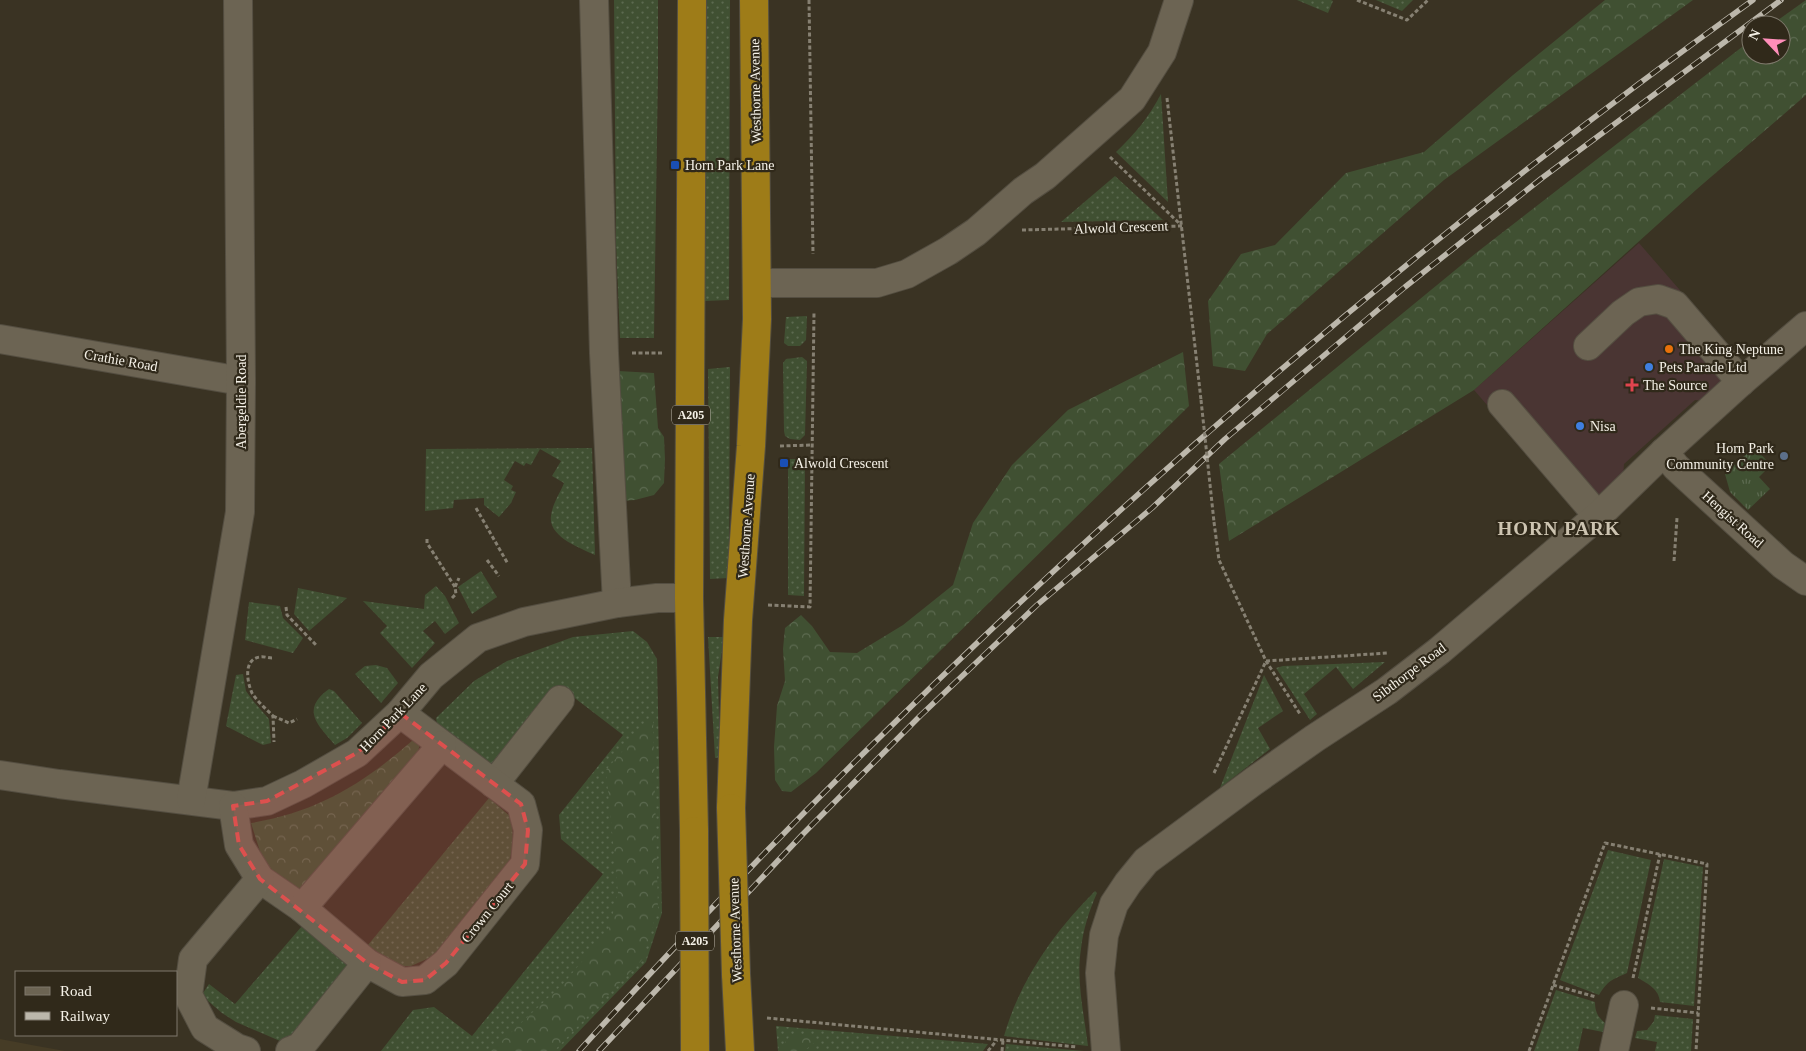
<svg xmlns="http://www.w3.org/2000/svg" width="1806" height="1051" viewBox="0 0 1806 1051" font-family="'Times New Roman',serif">
<style>
.commercial{fill:#4a3533}
.built{fill:#463c26}
.grass{fill:url(#grass-dots)}
.forest{fill:url(#forest-crowns)}
.park{fill:url(#park-tufts)}
.lines{fill:none;stroke-linecap:round;stroke-linejoin:round}
.minor-casing{stroke:#544e41;stroke-width:30}
.highway-casing{stroke:#544e41;stroke-width:30}
.path{stroke:#868072;stroke-width:3;stroke-dasharray:4 2.5;stroke-linecap:butt}
.minor{stroke:#6c6453;stroke-width:28}
.highway{stroke:#9e7c18;stroke-width:28}
.rail-casing{stroke:#bcb7ab;stroke-width:5.5}
.rail{stroke:#30291a;stroke-width:4;stroke-dasharray:11;stroke-linecap:butt}
.highway-bridge-casing{stroke:#544e41;stroke-width:30;stroke-linecap:butt}
.path-bridge{stroke:#868072;stroke-width:3;stroke-dasharray:4 2.5;stroke-linecap:butt}
.highway-bridge{stroke:#9e7c18;stroke-width:28}
.marked{fill:#dc504e;fill-opacity:0.2;stroke:#dc504e;stroke-width:4;stroke-dasharray:10 6;stroke-linejoin:round}
.transit-dot{fill:#1a4fb4;stroke:#30291a;stroke-width:2}
.food-dot{fill:#e8710a;stroke:#30291a;stroke-width:2}
.shop-dot{fill:#3f7fe0;stroke:#30291a;stroke-width:2}
.health-dot{fill:#e0444e;stroke:#30291a;stroke-width:2}
.service-dot{fill:#5c6f8a;stroke:#30291a;stroke-width:2}
.labels{text-anchor:middle;stroke-width:4.5;stroke-linejoin:round;paint-order:stroke}
.shield{fill:#30291a;stroke:#bbb6aa;stroke-width:1}
.shield-label{font-size:12px;font-weight:bold;fill:#f6f2e8}
.street-label{font-size:14px;fill:#f6f2e8;stroke:#30291a}
.poi-label{font-size:14px;fill:#f6f2e8;stroke:#30291a;text-anchor:start}
.district-label{font-size:19px;font-weight:bold;letter-spacing:1px;fill:#cdc4b1;stroke:#30291a}
</style>
<defs>
<pattern id="grass-dots" width="8" height="8" patternUnits="userSpaceOnUse" patternTransform="scale(1.25)"><rect width="8" height="8" fill="#405032"/><path d="M2 2h.1M6 6h.1" fill="none" stroke="#5c6a50" stroke-width="1.8" stroke-linecap="round"/></pattern>
<pattern id="forest-crowns" width="20" height="18" patternUnits="userSpaceOnUse" patternTransform="scale(1.25)"><rect width="20" height="18" fill="#405032"/><path d="M2 6a3 3 0 1 1 6 0M12 15a3 3 0 1 1 6 0" fill="none" stroke="#5c6a50"/></pattern>
<pattern id="park-tufts" width="24" height="20" patternUnits="userSpaceOnUse" patternTransform="scale(1.25)"><rect width="24" height="20" fill="#405032"/><path d="M3 7l-1-3M5 7V3M7 7l1-3M15 17l-1-3M17 17v-4M19 17l1-3" fill="none" stroke="#5c6a50"/></pattern>
</defs>
<rect width="100%" height="100%" fill="#3a3323"/>
<path class="commercial" d="M1639 243 1745 365 1703 401 1695 400 1624 464 1623 478 1583 516 1474 390Z"/>
<path class="built" d="M0 1039 37 1046 65 1051H0Z"/>
<g class="grass">
<path d="M614 0H658V71L654 338H620L616 243Z"/>
<path d="M704 0H730L729 300 705 301Z"/>
<path d="M1297 0H1331L1333 1 1328 13Z"/>
<path d="M1376 0H1413L1402 11Z"/>
<path d="M1161 94 1168 202 1116 152C1135 134 1149 117 1161 94Z"/>
<path d="M1115 176 1163 220 1061 222Z"/>
<path d="M807 316 806 340 800 346H788L784 343 786 317Z"/>
<path d="M802 357 807 361 805 435 800 440 790 439 785 436 784 431 783 363 786 359Z"/>
<path d="M730 367 729 578 710 579 708 369Z"/>
<path d="M592 448 595 555C581 548 548 537 551 516 552 505 560 493 564 483L552 476 561 461 540 449 531 465 526 463 524 466 515 461 504 480 513 486 511 490 516 492 511 503 499 517 484 505V498L454 500 453 508 425 511 426 449Z"/>
<path d="M788 459H805L804 596 788 595Z"/>
<path d="M481 571 497 597 472 614 458 587Z"/>
<path d="M436 586 445 596 459 623 445 634 435 621 423 631 435 643 412 668 380 633 387 626 363 601 424 609 425 595Z"/>
<path d="M298 588 347 598 309 631 294 614Z"/>
<path d="M249 602 280 606 283 618 303 638 293 653 245 640Z"/>
<path d="M633 631 647 642 657 659 662 913 646 962 560 1051H381L413 1010 434 1007 472 1036 603 874 561 839 559 815 623 735 559 686 492 766 438 729 436 718 474 681 507 661 573 637Z"/>
<path d="M708 637H724L718 677 720 757 715 758Z"/>
<path d="M1385 662 1353 689 1336 667 1304 694 1317 714 1310 720 1276 668 1283 666Z"/>
<path d="M376 665 387 668 398 683 381 703 355 674 365 666Z"/>
<path d="M243 674 246 691 254 702 269 719 271 743 263 745 226 726 236 675Z"/>
<path d="M1264 675 1283 711 1258 728 1270 749 1220 788Z"/>
<path d="M329 689 334 691 362 723 347 738 335 745C318 725 300 710 329 689Z"/>
<path d="M489 798 512 818 513 846 509 863 436 955 411 966H396L368 945Z"/>
<path d="M1608 850 1651 860 1627 973C1612 980 1608 980 1599 995L1560 980Z"/>
<path d="M1664 859 1703 867 1694 1006 1660 1002C1659 989 1648 984 1638 978Z"/>
<path d="M1095 891 1097 893C1089 911 1083 930 1081 949 1076 980 1084 1014 1088 1046L1004 1036C1020 980 1054 932 1095 891Z"/>
<path d="M302 926 353 963 292 1038 280 1041 236 1022 222 1013 208 1001 203 993 209 984 235 1004Z"/>
<path d="M1556 990 1595 1002C1595 1012 1598 1017 1605 1023L1603 1032 1583 1028 1578 1051H1534Z"/>
<path d="M1655 1015 1693 1019 1691 1051H1655L1657 1042 1635 1038 1637 1031 1647 1030 1654 1021Z"/>
<path d="M776 1026 988 1044 983 1051H778Z"/>
<path d="M1006 1044 1084 1051H1005Z"/>
</g>
<g class="forest">
<path d="M1605 0H1693L1444 180 1267 334 1245 371 1213 366 1208 301 1241 254 1275 245 1346 173 1424 152 1513 75Z"/>
<path d="M1806 0V95L1697 189 1474 390 1229 541 1219 464 1476 253 1751 40V55H1781V25H1771Z"/>
<path d="M1183 352 1189 406 816 773 791 792 782 791 775 780 774 747 777 706 785 681 783 649 785 628 801 615 812 626 830 652 857 653 903 625 953 585 973 523 1012 465 1068 410Z"/>
<path d="M618 371 654 373 658 428 664 437 665 459 664 483 654 495 635 500 620 501Z"/>
<path d="M653 716 658 909 642 960 554 1051H491L564 983 609 929 618 893 606 770Z"/>
<path d="M413 740 420 744 414 766 307 885 298 891 266 870 251 823C317 812 363 784 413 740Z"/>
<path d="M793 1034H811L815 1042 804 1051H784C784 1042 786 1039 793 1034Z"/>
</g>
<path class="park" d="M1754 447 1771 465 1759 477 1770 489 1748 510 1730 492 1725 474Z"/>
<g class="lines">
<defs>
<g id="minor">
<path d="M594 0 604 353 617 603"/>
<path d="M758 283H877L907 274 948 251 976 232 1023 191 1045 176 1132 99 1162 52 1179 0"/>
<path d="M0 339 241 381"/>
<path d="M1588 346 1623 313 1639 302 1658 299 1675 305 1741 382"/>
<path d="M1502 404 1598 516"/>
<path d="M1664 452 1676 467 1689 479 1783 565 1806 581"/>
<path d="M0 775 59 784 233 806 267 801 303 784 357 753 400 713 431 676 478 638 524 622 617 603 657 598H689"/>
<path d="M494 784 560 700"/>
<path d="M191 800 240 512 241 381 238 0"/>
<path d="M233 806 239 845 260 879 302 908 367 963 402 982 425 980 446 963 525 864 528 830 521 804 400 713"/>
<path d="M302 908 442 745"/>
<path d="M246 1051 237 1048 205 1028 188 995 193 959 260 879"/>
<path d="M290 1051 300 1047 367 963"/>
<path d="M1106 1051 1100 973 1104 935 1114 904 1128 883 1146 861 1254 781 1315 738 1387 691 1439 651 1598 516 1664 452 1741 382 1806 326"/>
<path d="M1614 1051 1624 1005"/>
</g>
<g id="highway">
<path d="M692 0 689 598 694 831"/>
<path d="M731 808 738 620 751 446 757 319 754 0"/>
<path d="M736 974 740 1051"/>
</g>
</defs>
<use href="#minor" class="minor-casing"/>
<use href="#highway" class="highway-casing"/>
<g class="path">
<path d="M809 0 813 254"/>
<path d="M1357 0 1407 20 1428 0"/>
<path d="M1167 98 1201 400"/>
<path d="M1110 157 1181 225"/>
<path d="M1022 230 1182 226"/>
<path d="M632 353H663"/>
<path d="M780 446 812 445"/>
<path d="M476 508 508 564"/>
<path d="M1214 522 1219 560 1266 661 1300 714"/>
<path d="M427 539V543L455 587"/>
<path d="M487 560 499 576"/>
<path d="M1674 561 1677 518"/>
<path d="M452 598 456 594 455 587 459 578"/>
<path d="M768 605 810 607 814 312"/>
<path d="M286 607 287 615 317 646"/>
<path d="M272 658C268 658 263 656 260 657 243 659 247 682 252 693 257 701 266 709 273 716L274 742"/>
<path d="M273 716 289 723 297 719"/>
<path d="M1214 773 1266 661 1388 653"/>
<path d="M1633 978 1660 854"/>
<path d="M1553 985 1596 997"/>
<path d="M1651 1008 1698 1013"/>
<path d="M767 1018 1077 1047"/>
<path d="M988 1051 997 1040"/>
<path d="M1002 1051 1003 1040"/>
<path d="M1529 1051 1605 843 1707 864 1696 1051"/>
</g>
<use href="#minor" class="minor"/>
<use href="#highway" class="highway"/>
<defs>
<g id="rail">
<path d="M579 1051C932 661 1326 307 1753 0"/>
<path d="M599 1051 803 834 920 716 1037 605 1152 508 1225 439 1405 287 1542 178 1781 0"/>
</g>
</defs>
<use href="#rail" class="rail-casing"/>
<use href="#rail" class="rail"/>
<defs>
<g id="highway-bridge">
<path d="M731 808 736 974"/>
<path d="M694 831 695 1051"/>
</g>
</defs>
<use href="#highway-bridge" class="highway-bridge-casing"/>
<path class="path-bridge" d="M1201 400 1214 522"/>
<use href="#highway-bridge" class="highway-bridge"/>
</g>
<path class="marked" d="M400 713 521 804 528 830 525 864 446 963 425 980 402 982 367 963 260 879 239 845 233 806 267 801 357 753Z"/>
<g class="transit-dot">
<rect x="670" y="160" width="10" height="10" rx="2.5"/>
<rect x="779" y="458" width="10" height="10" rx="2.5"/>
</g>
<circle class="food-dot" cx="1669" cy="349" r="5"/>
<g class="shop-dot">
<circle cx="1649" cy="367" r="5"/>
<circle cx="1580" cy="426" r="5"/>
</g>
<path class="health-dot" d="M1629.5 377.5h5v5h5v5h-5v5h-5v-5h-5v-5h5z"/>
<circle class="service-dot" cx="1784" cy="456" r="5"/>
<g class="labels">
<g class="shield">
<rect x="672" y="405.5" width="38" height="19" rx="4"/>
<rect x="676" y="931.5" width="38" height="19" rx="4"/>
</g>
<g class="shield-label">
<text x="691" y="419">A205</text>
<text x="695" y="945">A205</text>
</g>
<g class="street-label">
<text transform="translate(755 91) rotate(-91)" y="5">Westhorne Avenue</text>
<text transform="translate(1121 227) rotate(-2)" y="5">Alwold Crescent</text>
<text transform="translate(121 360) rotate(10)" y="5">Crathie Road</text>
<text transform="translate(241 402) rotate(-90)" y="5">Abergeldie Road</text>
<text transform="translate(1733 519) rotate(42)" y="5">Hengist Road</text>
<text transform="translate(746 526) rotate(-86)" y="5">Westhorne Avenue</text>
<text transform="translate(1409 672) rotate(-37)" y="5">Sibthorpe Road</text>
<text transform="translate(393 717) rotate(-46)" y="5">Horn Park Lane</text>
<text transform="translate(487 912) rotate(-51)" y="5">Crown Court</text>
<text transform="translate(735 930) rotate(-92)" y="5">Westhorne Avenue</text>
</g>
<g class="poi-label">
<text x="685" y="170">Horn Park Lane</text>
<text x="1679" y="354">The King Neptune</text>
<text x="1659" y="372">Pets Parade Ltd</text>
<text x="1643" y="390">The Source</text>
<text x="1590" y="431">Nisa</text>
<text x="1774" y="453" text-anchor="end">Horn Park<tspan x="1774" dy="16">Community Centre</tspan></text>
<text x="794" y="468">Alwold Crescent</text>
</g>
<g class="district-label">
<text x="1559" y="535">HORN PARK</text>
</g>
</g>
<rect x="15" y="971" width="162" height="65" fill="#30291a" stroke="#7f796c"/>
<rect x="25" y="987" width="25" height="8" fill="#6c6453" stroke="#7f796c"/>
<text x="60" y="996" font-size="15" fill="#f6f2e8">Road</text>
<rect x="25" y="1012" width="25" height="8" fill="#bcb7ab" stroke="#7f796c"/>
<text x="60" y="1021" font-size="15" fill="#f6f2e8">Railway</text>
<g transform="translate(1766 40) rotate(295)"><circle r="24" fill="#30291a" stroke="#7f796c"/>
<path d="M0-4L9 19L0 12L-9 19Z" fill="#ff8eba"/>
<text y="-8" font-size="14" font-weight="bold" text-anchor="middle" fill="#f6f2e8">N</text>
</g>
</svg>
